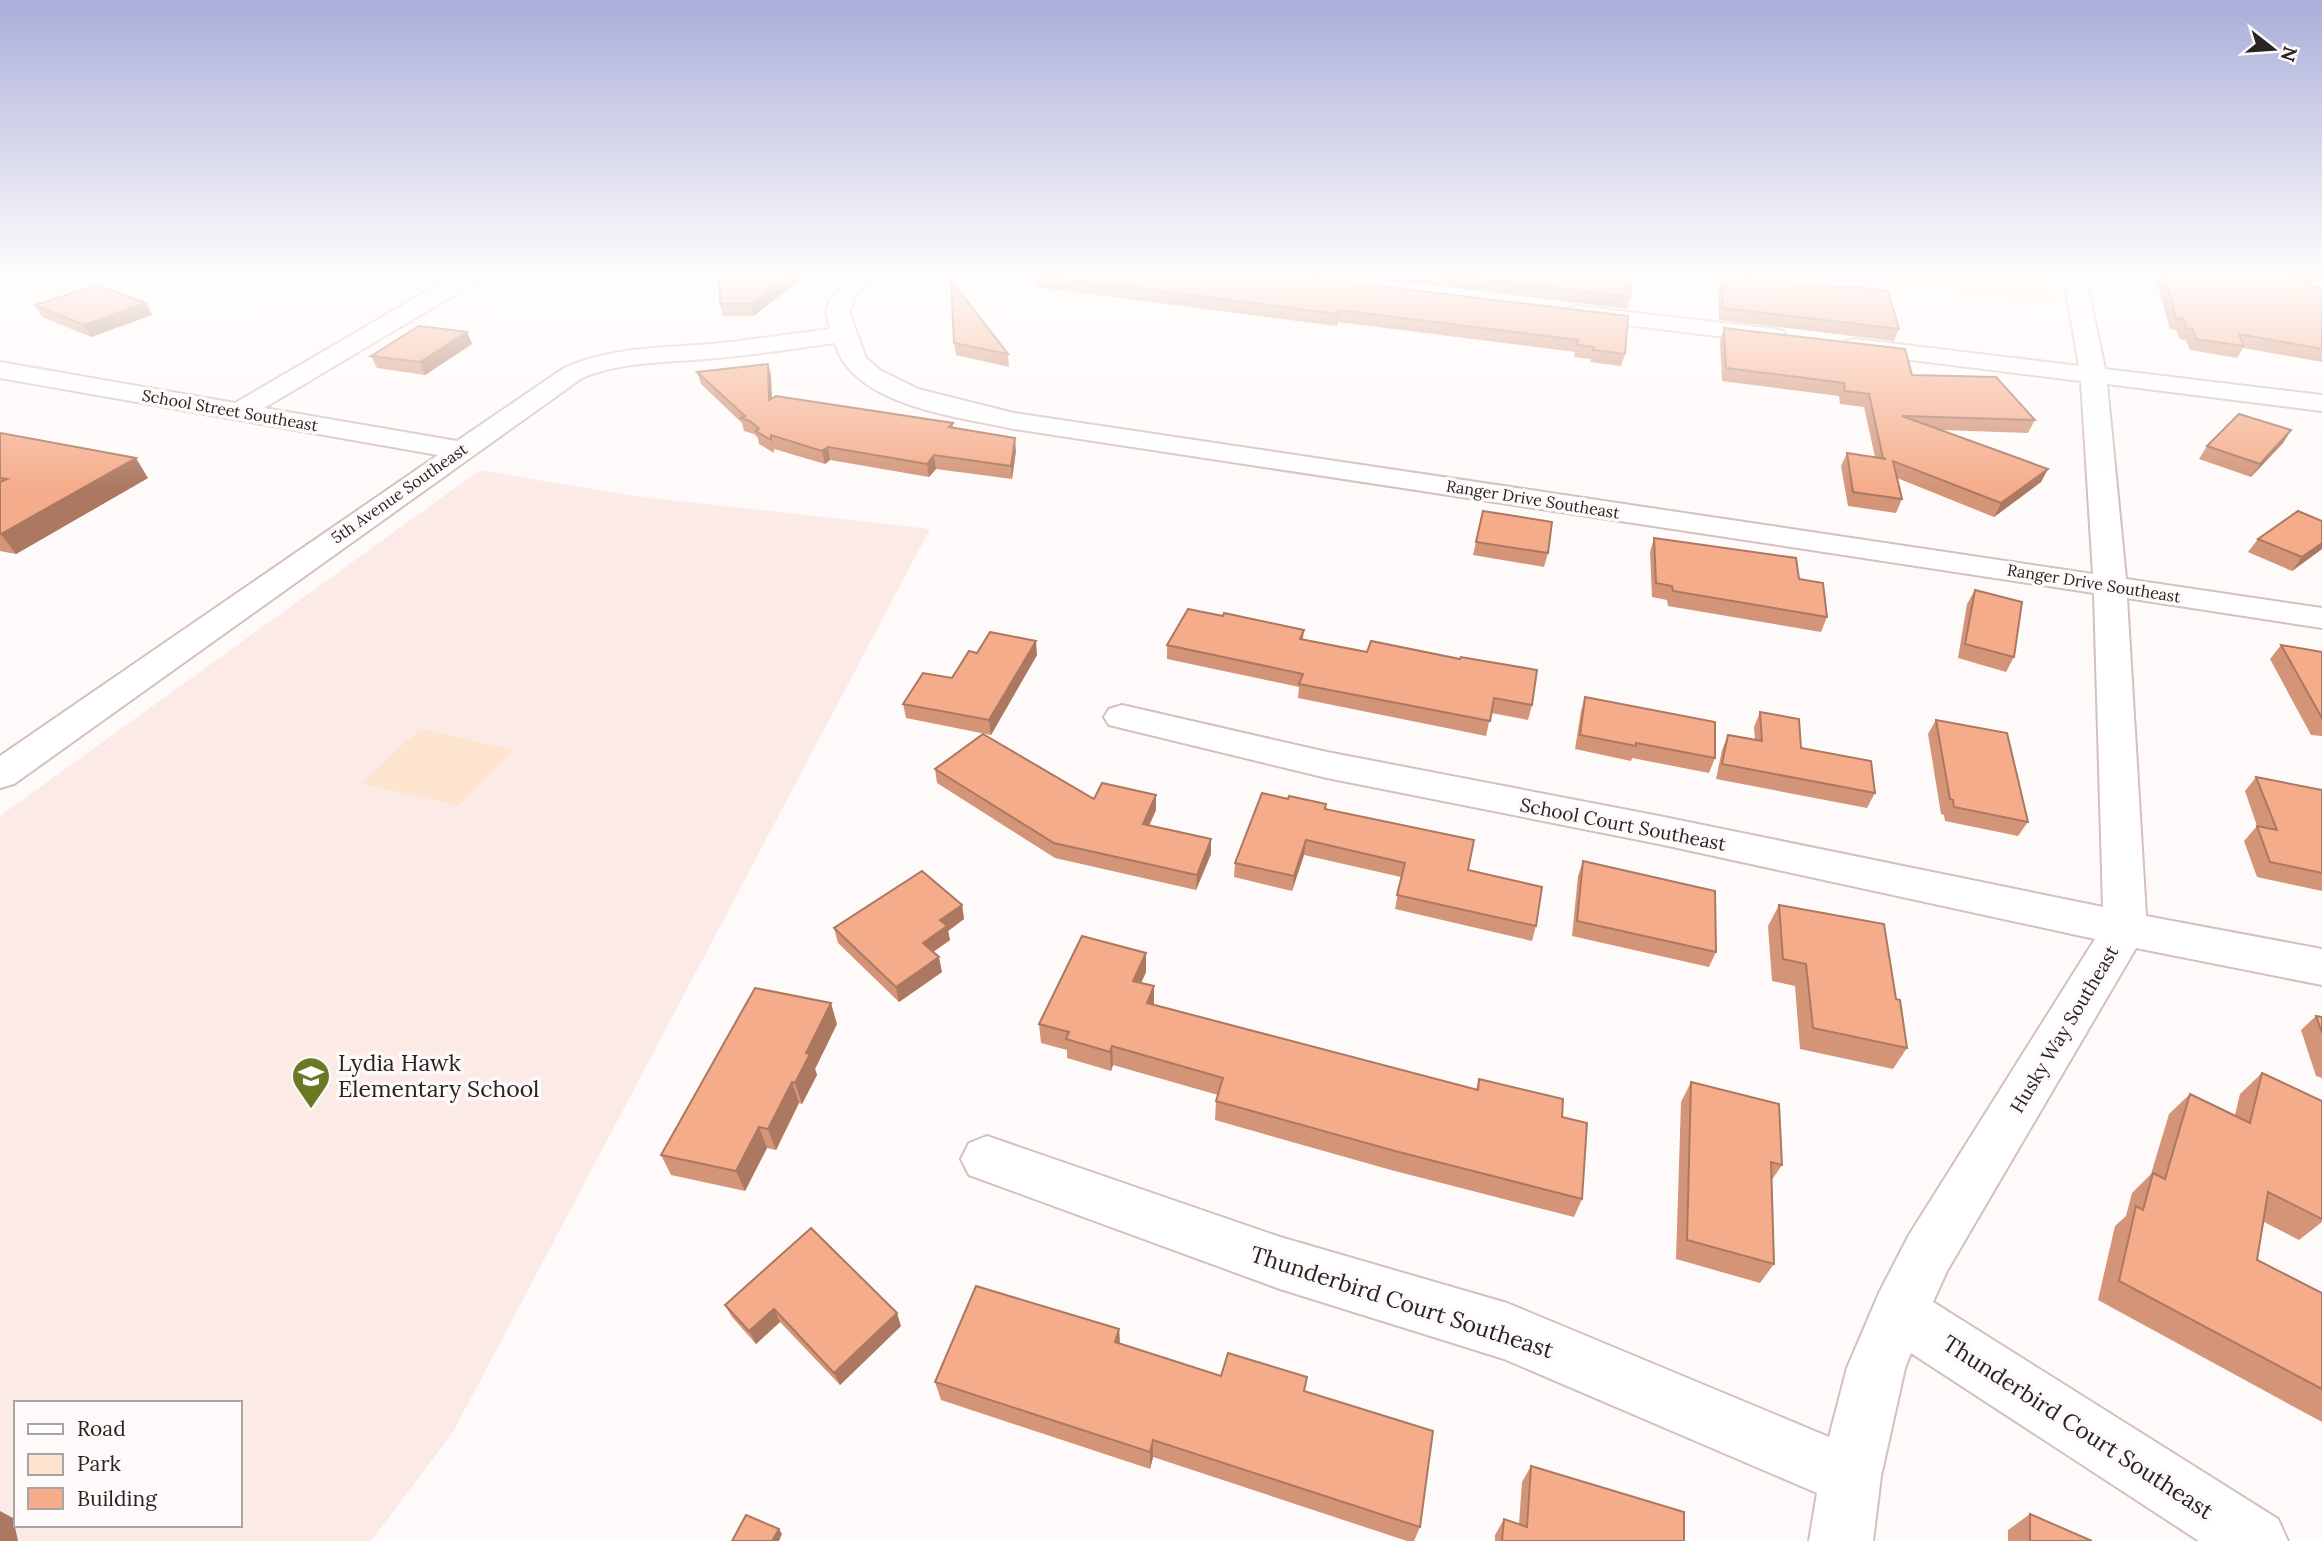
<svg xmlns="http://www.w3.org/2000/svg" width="2322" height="1541" viewBox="0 0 2322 1541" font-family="Lora,serif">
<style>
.built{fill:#fceae7;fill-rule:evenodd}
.green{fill:#fce4cf}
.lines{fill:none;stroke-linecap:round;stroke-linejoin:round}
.street-casing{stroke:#d4c0bd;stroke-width:4}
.street{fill:#fff;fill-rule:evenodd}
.wall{fill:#d39477}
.shaded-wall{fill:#ac7861}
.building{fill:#f5ac8a;stroke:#ac7861;stroke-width:2}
.labels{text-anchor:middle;stroke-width:7;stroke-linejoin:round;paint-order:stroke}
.far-street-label{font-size:16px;fill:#2a2322;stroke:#fefaf9}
.street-label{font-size:19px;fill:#2a2322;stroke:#fefaf9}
.near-poi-label{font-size:23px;fill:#2a2322;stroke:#fefaf9;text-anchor:start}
.near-street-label{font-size:23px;fill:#2a2322;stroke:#fefaf9}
</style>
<rect width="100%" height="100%" fill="#fefaf9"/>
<path class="built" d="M480 470 633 496 930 529 453 1432 371 1541H0V816ZM16 1403H240V1525H16Z"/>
<g class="green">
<path d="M1774 274H2047L2053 303Z"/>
<path d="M420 729 514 750 458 806 361 783Z"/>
</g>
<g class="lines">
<defs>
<g id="street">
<path d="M456 274H484L481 279 264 408 457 441 564 368C612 347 661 348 712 344 752 340 791 334 830 329L826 312 830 300 852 274H876L854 298 849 312 866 358 880 370 918 389 1014 413 2093 574 2081 381 1855 353 1846 351 1843 346 1846 341 1855 339 2079 366 2063 274H2085L2105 369 2322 395V411L2107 384 2126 579 2322 608V628L2127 598 2146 916 2322 949V985L2136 948 1947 1271 1933 1302 2278 1519 2288 1541H2199L1911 1353 1905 1368 1881 1476 1873 1541H1809L1817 1493 1504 1359 1280 1289 969 1175 961 1159 969 1143 987 1136 1280 1237 1507 1303 1829 1437 1847 1368 1879 1293 1909 1235 2095 939 1659 844 1327 778 1109 725 1104 717 1109 709 1122 705 1327 752 1659 816 2103 907 2094 593 1014 429C960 417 852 406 835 343 796 348 756 355 716 358 670 363 625 360 582 378L14 784 0 788V756L438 455 0 378V362L235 403Z"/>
<path d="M1577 306 1774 329 1783 331 1786 336 1783 341 1774 343 1569 318 1565 313 1569 308Z"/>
</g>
</defs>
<use href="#street" class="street-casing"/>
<use href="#street" class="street"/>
</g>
<g class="wall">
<path d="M720 274H807L754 316H723L720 304Z"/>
<path d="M1340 274H1632L1630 297 1627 309Z"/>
<path d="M2154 274H2322V280L2305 282 2322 290V362L2243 348 2237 358 2190 350 2186 340 2180 339 2176 330 2170 329Z"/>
<path d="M1035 275 1628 316 1625 354 1621 366 1590 362 1591 359 1574 357 1575 352 1338 322 1336 326 1036 287Z"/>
<path d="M1722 276 1847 288 1848 286 1899 329 1894 341 1719 320 1718 288Z"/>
<path d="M146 303 152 315 91 337 42 317 35 305Z"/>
<path d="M1724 328 1912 375 2035 420 2028 433 1942 430 2048 469 2041 482 1994 517 1897 478 1902 499 1896 513 1848 506 1841 466 1847 453 1875 457 1864 407 1840 404 1839 396 1722 381 1720 340Z"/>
<path d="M467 332 472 344 425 375 377 368 371 356Z"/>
<path d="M954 343 1008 354 1009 367 956 355Z"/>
<path d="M768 364 771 376 772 399 953 423V428L1016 451 1012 479 936 469 929 477 830 460 825 464 774 449V453L759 444 758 438 754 434 744 431 742 423 701 384 697 372Z"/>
<path d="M2291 430 2283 443 2251 477 2199 459 2207 446Z"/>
<path d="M0 434 148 478 16 554 0 551Z"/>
<path d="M1483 511 1548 553 1544 567 1473 555Z"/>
<path d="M2322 521V549L2292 571 2248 552 2258 539Z"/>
<path d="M1654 538 1799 579 1827 617 1821 632 1668 606 1667 600 1652 597 1650 552Z"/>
<path d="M1975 590 2014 657 2006 672 1958 658 1967 604Z"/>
<path d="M1223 616 1304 630 1303 639 1532 705 1528 720 1491 713 1486 736 1298 698 1299 687 1167 659V645Z"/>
<path d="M2281 645 2322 652V736L2311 735 2270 659Z"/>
<path d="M977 653 1037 655 991 735 906 718 903 704 952 678Z"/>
<path d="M1585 697 1715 758 1709 773 1632 758 1631 761 1575 749 1581 711Z"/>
<path d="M1760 712 1801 748 1875 793 1867 808 1716 779 1722 750 1728 735 1755 740 1754 727Z"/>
<path d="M1936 720 2028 822 2018 836 1945 821 1944 815 1941 814 1928 734Z"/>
<path d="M935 769 1094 799 1156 795V810L1149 826 1211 839V854L1196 890 1055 858 937 783Z"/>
<path d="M2256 777 2322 790V891L2257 877 2244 841 2257 826 2245 791Z"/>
<path d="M1326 809 1468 870 1536 926 1532 941 1395 909 1401 877 1304 855 1292 891 1234 877 1235 863Z"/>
<path d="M1583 861 1716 952 1709 967 1572 936 1578 876Z"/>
<path d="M962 905 964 919 948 931 950 940 933 952 942 972 899 1002 838 943 834 928Z"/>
<path d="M1779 905 1896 999 1907 1048 1893 1069 1800 1049 1795 986 1772 981 1768 926Z"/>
<path d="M1146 953V972L1141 983 1154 986V1005L1476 1090 1479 1079 1562 1117 1582 1199 1574 1217 1391 1170 1215 1120 1216 1101 1218 1095 1113 1065 1111 1071 1067 1058V1050L1041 1043 1039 1024Z"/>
<path d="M2316 1016 2322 1017V1078L2316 1076 2301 1030Z"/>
<path d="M837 1024 815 1069 817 1075 802 1104 799 1103 776 1150 767 1148 745 1191 671 1175 661 1155Z"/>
<path d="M2262 1073 2322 1101V1222L2299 1240 2264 1222 2257 1260 2322 1293V1422L2098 1300 2115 1226 2126 1216 2132 1193 2151 1174 2169 1114 2190 1094 2235 1115 2240 1094Z"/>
<path d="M1691 1082 1782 1165 1771 1181 1774 1264 1760 1283 1676 1259 1681 1102Z"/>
<path d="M725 1305 901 1326 840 1385 780 1322 756 1344 732 1317Z"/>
<path d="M1119 1329 1120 1344 1221 1376 1305 1391 1420 1527 1414 1541H1407L1153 1457 1150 1469 941 1400 935 1382Z"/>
<path d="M1531 1466 1684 1541H1495V1535L1504 1519 1519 1524 1522 1482Z"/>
<path d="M2030 1514 2092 1541H2008V1530Z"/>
</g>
<g class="shaded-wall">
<path d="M790 274H807L754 316 751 304Z"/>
<path d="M2294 274H2322V280L2282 286 2288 275Z"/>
<path d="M146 303 152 315 91 337 84 325Z"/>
<path d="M1339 310 1338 322 1336 326 1337 314Z"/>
<path d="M467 332 472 344 425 375 420 362Z"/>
<path d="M768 364 771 376 772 413 769 400Z"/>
<path d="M2291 430 2283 443 2251 477 2260 464Z"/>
<path d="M1015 438 1016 451 1012 479 1011 466Z"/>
<path d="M828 447 830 460 825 464 822 451Z"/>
<path d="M934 455 936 469 929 477 927 464Z"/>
<path d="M136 458 148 478 16 554 1 534Z"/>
<path d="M2048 469 2041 482 1994 517 2001 503Z"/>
<path d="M2322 543V549L2292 571 2302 557Z"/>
<path d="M1036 641 1037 655 991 735 989 720Z"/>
<path d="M1156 795V810L1143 839V824Z"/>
<path d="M1211 839V854L1196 890 1197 875Z"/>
<path d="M1306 840 1304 855 1292 891 1294 876Z"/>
<path d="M962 905 964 919 948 931 950 940 926 957 923 943 940 920Z"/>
<path d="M1146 953V972L1133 1000V981Z"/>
<path d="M939 957 942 972 899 1002 896 987Z"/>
<path d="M1154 986V1005L1147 1003Z"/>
<path d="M831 1003 837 1024 815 1069 817 1075 802 1104 795 1083 806 1053Z"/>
<path d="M1112 1046 1113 1065 1111 1071 1110 1052Z"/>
<path d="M792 1082 799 1103 776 1150 768 1129Z"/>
<path d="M759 1127 767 1148 745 1191 736 1171Z"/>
<path d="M774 1309 780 1322 756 1344 749 1331Z"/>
<path d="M897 1313 901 1326 840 1385 834 1373Z"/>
<path d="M1119 1329 1120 1348 1115 1342Z"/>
<path d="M1153 1440V1457L1150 1469V1452Z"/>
<path d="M0 1511 13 1518 18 1541H0Z"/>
<path d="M779 1529 782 1534 779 1541H772Z"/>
</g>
<g class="building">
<path d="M720 274H790L751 304H720Z"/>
<path d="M1037 274H1277L1628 316 1625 354 1593 350 1594 347 1577 345 1578 340 1339 310 1337 314 1035 275Z"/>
<path d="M1438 274H1632L1630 297Z"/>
<path d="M2164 274H2294L2288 275 2322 290V349L2239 334 2244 346 2196 339 2193 329 2186 328 2183 319 2176 318Z"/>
<path d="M1722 276 1848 288V286L1888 291 1899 329 1723 308Z"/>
<path d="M951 280 1008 354 954 343Z"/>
<path d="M96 285 146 303 84 325 35 305Z"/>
<path d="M419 326 467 332 420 362 371 356Z"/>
<path d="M1724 328 1905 349 1912 375 1996 377 2035 420 1902 416 2048 469 2001 503 1893 461 1902 499 1853 492 1847 453 1886 459 1883 458 1869 394 1845 391 1844 383 1726 368Z"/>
<path d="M768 364 769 400 776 396 953 423 949 427 1015 438 1011 466 934 455 927 464 828 447 822 451 771 435V440L756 431 759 429 750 421 741 418 745 416 697 372Z"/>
<path d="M2239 414 2291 430 2260 464 2207 446Z"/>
<path d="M0 434 1 433 136 458 1 534H0V482L7 479 0 478Z"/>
<path d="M1483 511 1552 522 1548 553 1476 542Z"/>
<path d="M2298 511 2322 521V543L2302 557 2258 539Z"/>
<path d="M1654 538 1796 558 1799 579 1823 583 1827 617 1673 591 1672 586 1656 583Z"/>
<path d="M1975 590 2022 602 2014 657 1965 644Z"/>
<path d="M1188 609 1223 616 1224 613 1304 630 1300 639 1367 652 1371 641 1460 659 1461 657 1537 670 1532 705 1494 698 1490 721 1299 684 1303 674 1167 645Z"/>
<path d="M990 632 1036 641 989 720 903 704 923 673 952 678 969 651 977 653Z"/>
<path d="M2281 645 2322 652V718Z"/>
<path d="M1585 697 1715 722V758L1636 743V746L1580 735Z"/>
<path d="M1760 712 1799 719 1801 748 1871 761 1875 793 1722 764 1728 735 1762 741Z"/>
<path d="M1936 720 2007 733 2028 822 1954 807 1953 800 1950 799Z"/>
<path d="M983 734 1094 799 1102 783 1156 795 1143 824 1211 839 1197 875 1054 843 935 769Z"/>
<path d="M2256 777 2322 790V873L2270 862 2257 826 2277 830Z"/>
<path d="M1262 793 1288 799 1289 796 1326 804 1325 809 1474 840 1468 870 1542 887 1536 926 1397 895 1405 863 1306 840 1294 876 1235 863Z"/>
<path d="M1583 861 1715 891 1716 952 1577 921Z"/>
<path d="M922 871 962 905 940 920 947 926 923 943 939 957 896 987 834 928Z"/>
<path d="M1779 905 1884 924 1896 999 1900 1000 1907 1048 1813 1028 1806 964 1783 959Z"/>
<path d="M1082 936 1146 953 1133 981 1154 986 1147 1003 1478 1090 1479 1079 1563 1099 1562 1117 1587 1123 1582 1199 1395 1151 1216 1101 1223 1078 1112 1046 1110 1052 1066 1039 1069 1032 1039 1024Z"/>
<path d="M755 988 831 1003 806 1053 810 1054 795 1083 792 1082 768 1129 759 1127 736 1171 661 1155Z"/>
<path d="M2316 1016 2322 1017V1033Z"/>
<path d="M2262 1073 2322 1101V1219L2268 1192 2257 1260 2322 1293V1389L2119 1281 2136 1206 2143 1210 2153 1173 2165 1179 2190 1094 2250 1123Z"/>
<path d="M1691 1082 1779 1104 1782 1165 1771 1162 1774 1264 1687 1240Z"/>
<path d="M811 1228 897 1313 834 1373 774 1309 749 1331 725 1305Z"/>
<path d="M976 1286 1119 1329 1115 1342 1221 1376 1228 1353 1307 1377 1304 1391 1433 1431 1420 1527 1153 1440 1150 1452 935 1382Z"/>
<path d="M1531 1466 1684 1512V1541H1502L1504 1519 1527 1527Z"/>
<path d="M2030 1514 2092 1541H2030Z"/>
<path d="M746 1515 779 1529 772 1541H732Z"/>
</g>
<linearGradient id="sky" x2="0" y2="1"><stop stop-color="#aaaeda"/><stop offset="0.56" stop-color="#fffdfc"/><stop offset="1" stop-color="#fffdfc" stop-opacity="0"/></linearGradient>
<rect width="2322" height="490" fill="url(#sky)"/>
<defs>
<symbol id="school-pin" viewBox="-11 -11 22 30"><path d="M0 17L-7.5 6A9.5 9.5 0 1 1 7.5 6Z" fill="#6b7824" stroke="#fefaf9"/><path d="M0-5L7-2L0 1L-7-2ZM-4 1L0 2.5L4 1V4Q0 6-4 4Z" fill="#fff"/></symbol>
</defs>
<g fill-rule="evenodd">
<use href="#school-pin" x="289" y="1054" width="44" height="60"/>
</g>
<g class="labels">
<g class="far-street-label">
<text transform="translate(230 410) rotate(10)" y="6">School Street Southeast</text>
<text transform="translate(399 493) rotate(-35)" y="6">5th Avenue Southeast</text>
<text transform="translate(1533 499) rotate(9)" y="6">Ranger Drive Southeast</text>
<text transform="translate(2094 583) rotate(9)" y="6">Ranger Drive Southeast</text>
</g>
<g class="street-label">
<text transform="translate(1623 824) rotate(11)" y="7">School Court Southeast</text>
<text transform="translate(2064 1029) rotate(-59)" y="7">Husky Way Southeast</text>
</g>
<g class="near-poi-label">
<text x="338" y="1071">Lydia Hawk<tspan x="338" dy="26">Elementary School</tspan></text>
</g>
<g class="near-street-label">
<text transform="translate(1402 1302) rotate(18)" y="8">Thunderbird Court Southeast</text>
<text transform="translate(2078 1427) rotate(33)" y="8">Thunderbird Court Southeast</text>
</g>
</g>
<rect x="14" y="1401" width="228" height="126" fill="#fefaf9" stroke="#a9a4a3" stroke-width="2"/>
<rect x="28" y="1424" width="35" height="10" fill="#ffffff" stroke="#a9a4a3" stroke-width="2"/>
<text x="77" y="1436" font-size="21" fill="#2a2322">Road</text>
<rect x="28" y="1454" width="35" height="21" fill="#fce4cf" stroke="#a9a4a3" stroke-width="2"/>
<text x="77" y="1471" font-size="21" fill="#2a2322">Park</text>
<rect x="28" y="1488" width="35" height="21" fill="#f5ac8a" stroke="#a9a4a3" stroke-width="2"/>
<text x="77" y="1506" font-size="21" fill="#2a2322">Building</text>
<g transform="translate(2273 49) rotate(107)" stroke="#fefaf9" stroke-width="5" paint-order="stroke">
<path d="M0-5L12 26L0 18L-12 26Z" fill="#2a2322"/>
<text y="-10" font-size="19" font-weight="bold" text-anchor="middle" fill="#2a2322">N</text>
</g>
</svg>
